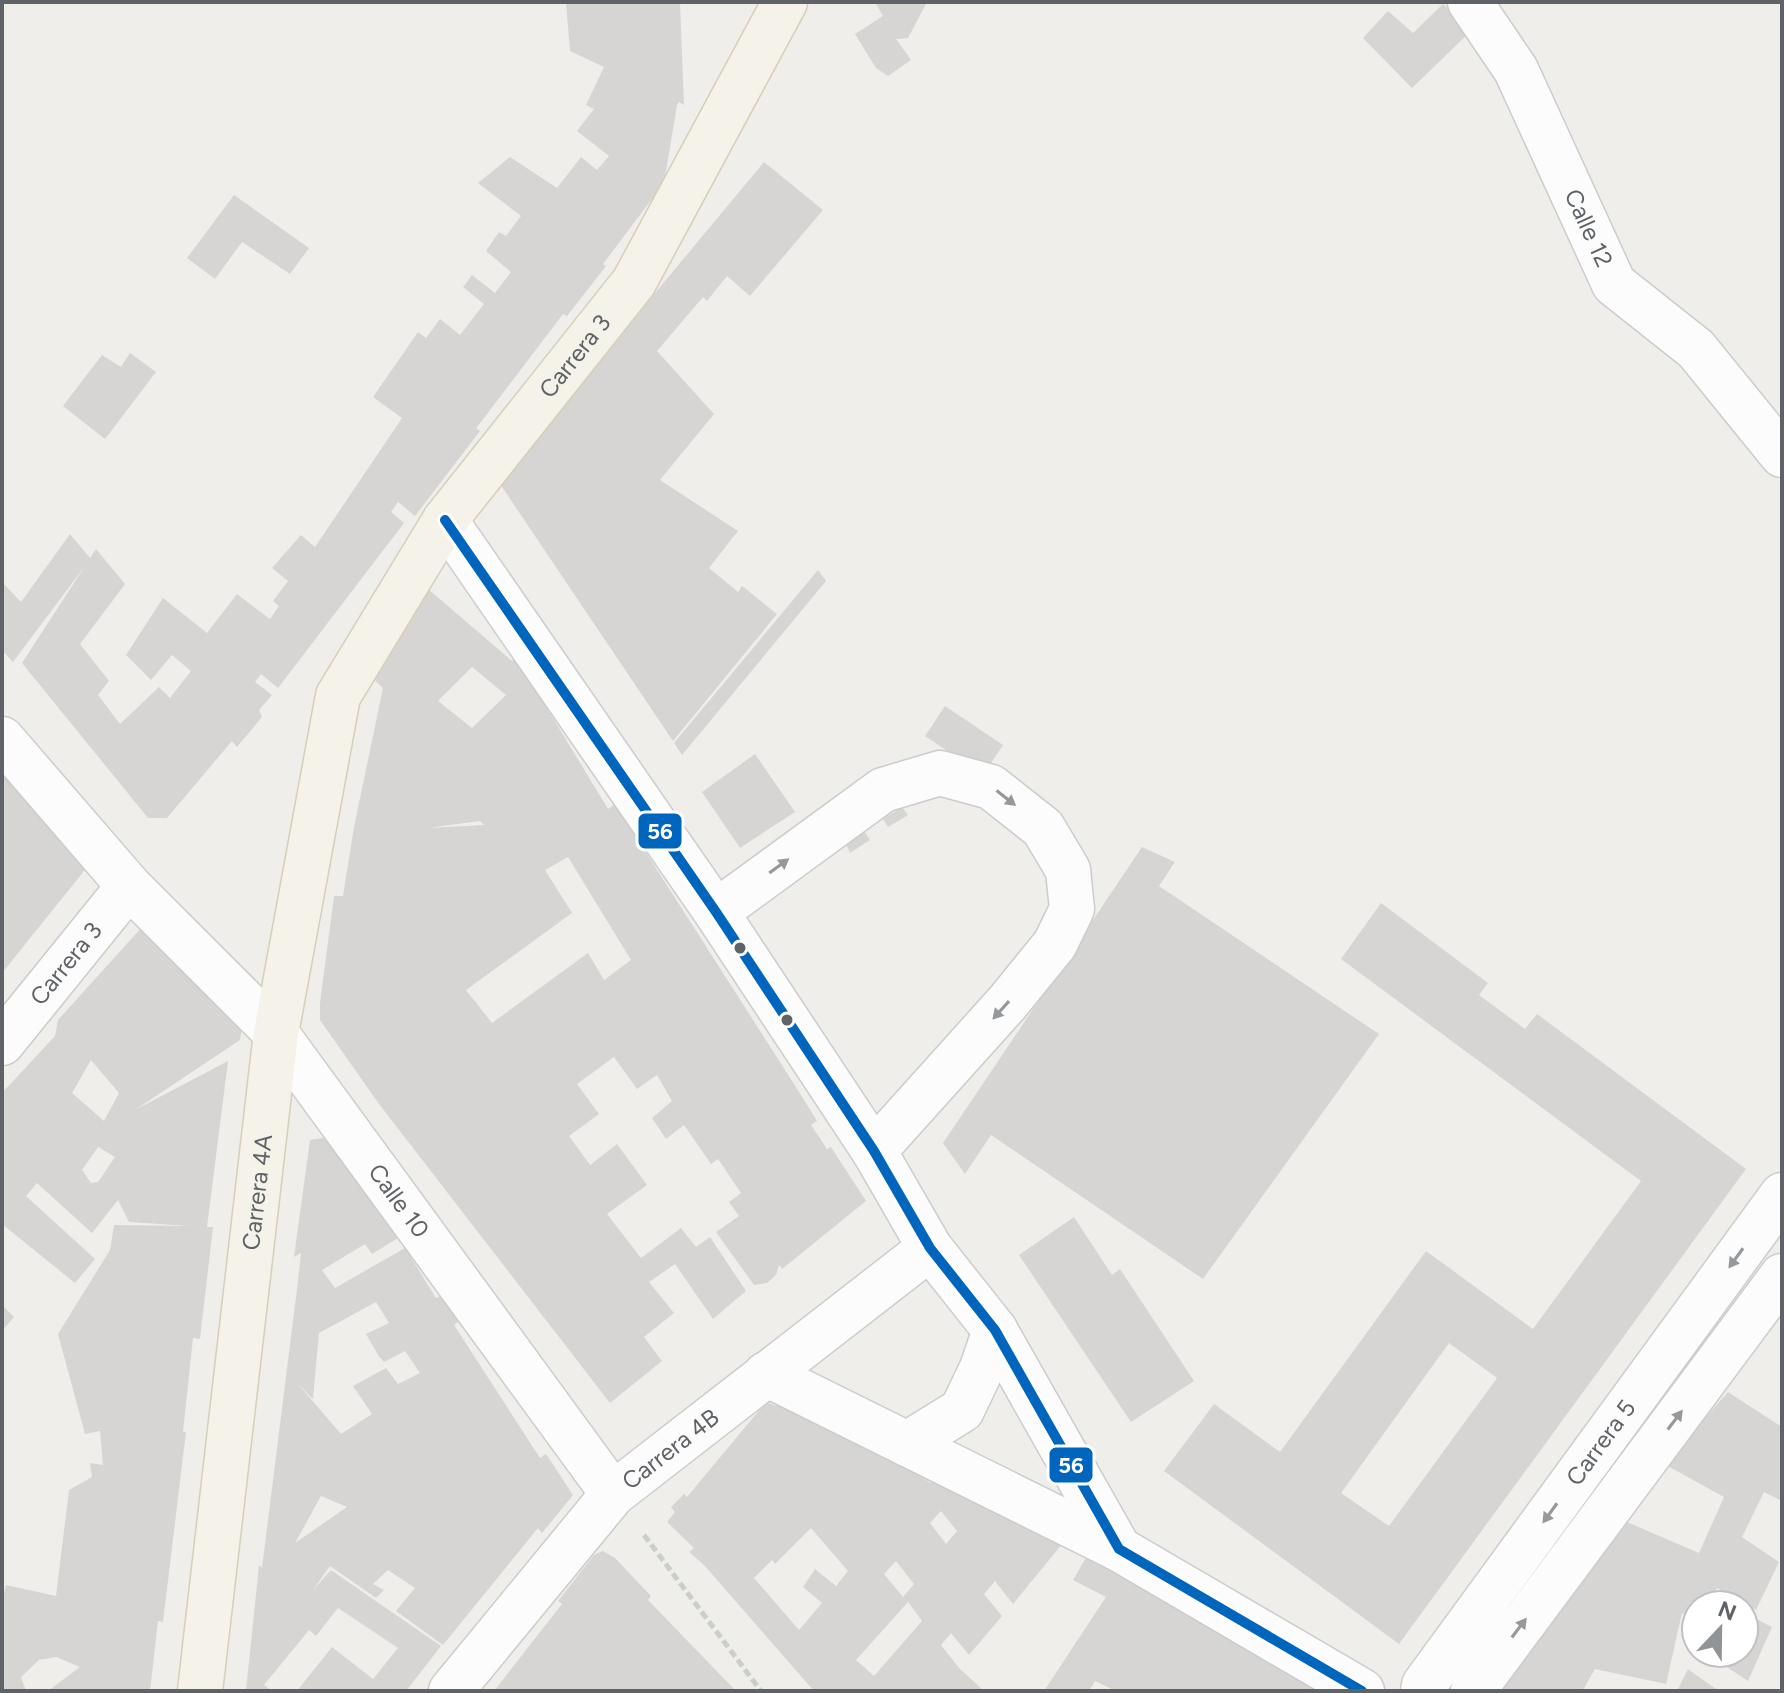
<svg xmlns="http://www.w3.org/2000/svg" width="1784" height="1693" viewBox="0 0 1784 1693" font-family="Figtree,sans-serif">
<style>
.building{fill:#d6d5d3;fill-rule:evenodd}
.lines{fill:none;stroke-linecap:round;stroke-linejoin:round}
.minor-casing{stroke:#cbcccc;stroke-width:47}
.major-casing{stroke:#d7ceb8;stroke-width:47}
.path{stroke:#cacfcc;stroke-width:5;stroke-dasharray:8 4;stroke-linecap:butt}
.minor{stroke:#fdfcfc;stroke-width:44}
.major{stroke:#f4f2e9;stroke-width:44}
.bus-1-casing{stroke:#fff;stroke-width:16}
.bus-1{stroke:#0065bd;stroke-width:10}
.oneway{fill:#96999c}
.bus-dot{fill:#5f6368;stroke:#fff;stroke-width:3}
.labels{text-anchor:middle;stroke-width:8;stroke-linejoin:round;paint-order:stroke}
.street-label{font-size:24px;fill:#5f6368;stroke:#fff}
.line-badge{stroke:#fff;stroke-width:3}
.badge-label{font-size:22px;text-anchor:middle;font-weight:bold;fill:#fff}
</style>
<rect width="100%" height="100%" fill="#efeeea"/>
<g class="building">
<path d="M566 2H680L684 105 679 102 677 105 664 183 603 264 606 266 567 316 563 314 481 422 476 428 480 431 415 516 398 502 391 512 404 523 278 688 261 674 255 682 272 695 259 710 262 717 237 747 232 741 167 818H148L22 663 85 566 13 662 2 650V582L21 602 70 534 90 558 96 549 125 584 80 644 109 681 98 695 120 724 159 687 170 698 191 671 172 655 151 680 126 655 163 598 207 633 237 594 270 619 279 606 273 601 288 581 272 568 301 535 315 547 402 418 373 397 418 332 426 338 440 319 460 335 484 304 463 287 472 275 495 293 511 272 486 251 499 232 506 236 521 216 478 183 510 157 557 188 581 157 597 170 609 156 577 131 594 109 586 105 604 67 570 51Z"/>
<path d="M875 2H927L908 38 896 39 911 60 888 76 876 68 855 34 883 16Z"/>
<path d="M1443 4 1471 31 1412 88 1363 38 1388 11 1413 33Z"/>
<path d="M764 162 823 210 750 296 727 276 707 301 703 297 657 351 714 414 660 480 738 531 709 568 738 592 742 586 777 614 673 741 498 481 626 316 631 322Z"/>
<path d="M234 195 309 248 290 274 242 242 215 279 187 258Z"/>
<path d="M130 353 156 372 105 439 63 406 102 355 121 367Z"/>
<path d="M818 570 826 581 682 755 674 743Z"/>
<path d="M427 588 512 661 516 657 608 809 615 804 801 1095 817 1121 811 1125 827 1149 831 1147 866 1201 782 1269 779 1265 776 1275 767 1283 754 1285 716 1232 739 1216 729 1202 741 1193 718 1159 711 1164 684 1125 666 1139 652 1118 672 1101 657 1075 637 1089 614 1057 577 1084 599 1114 569 1136 590 1165 617 1144 647 1185 607 1214 641 1258 681 1228 696 1247 710 1237 746 1291 713 1319 675 1264 649 1282 674 1313 644 1337 662 1361 610 1403 379 1104 320 1020V1003L334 896H343L354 827 383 688 365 671ZM472 667 506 695 472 728 438 701ZM480 821 484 825 428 828ZM568 857 631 960 604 980 588 953 492 1023 466 990 572 913 545 870Z"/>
<path d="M945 706 1003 745 983 775 925 736Z"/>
<path d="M755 754 795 812 740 848 702 792Z"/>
<path d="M2 763 88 866 2 973Z"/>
<path d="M902 807 908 815 888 827 883 819Z"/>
<path d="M864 831 870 840 850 853 846 844Z"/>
<path d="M1142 847 1175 862 1159 886 1379 1034 1203 1279 991 1135 965 1174 943 1143Z"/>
<path d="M1381 903 1488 983 1479 995 1525 1029 1537 1014 1746 1169 1399 1644 1164 1471 1214 1404 1280 1452 1426 1251 1533 1329 1641 1181 1341 959ZM1449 1343 1497 1378 1389 1526 1341 1493Z"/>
<path d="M152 916 243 1022 240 1040 135 1110 228 1061 207 1227H213L200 1339 193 1338 183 1432H186L163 1622 158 1621 150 1691H48L80 1667 56 1657 39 1660 21 1677 26 1691H2V1603L6 1585 56 1596 69 1490 92 1477 90 1463 103 1465 100 1431 85 1434 58 1334 110 1250 114 1225 190 1226 129 1222 118 1200 92 1233 37 1183 26 1196 95 1259 75 1283 2 1224V1093L55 1036 58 1020ZM91 1060 119 1093 104 1121 72 1093ZM98 1147 115 1157 98 1182 91 1183 82 1170Z"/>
<path d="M335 1136 374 1204 398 1238 372 1254 365 1244 322 1270 335 1288 405 1248 436 1298 441 1296 458 1322 454 1325 540 1458 546 1454 573 1495 542 1533 538 1528 443 1645 396 1611 415 1588 388 1570 373 1584 384 1590 376 1598 330 1566 313 1590 331 1570 441 1646 406 1691H297L332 1647 373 1679 398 1648 338 1608 316 1636 309 1630 264 1685 272 1691H246L259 1565 262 1568 298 1281 301 1253 294 1257 310 1140ZM376 1302 389 1323 366 1334 378 1355 384 1362 405 1351 420 1373 398 1384 386 1368 353 1386 372 1414 341 1434 298 1384 313 1399 319 1333ZM321 1496 347 1507 295 1543Z"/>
<path d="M1074 1217 1112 1275 1120 1269 1194 1381 1131 1422 1019 1255Z"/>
<path d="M2 1305 14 1317 2 1331Z"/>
<path d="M1728 1392 1782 1427V1501L1764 1492 1742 1537 1779 1562 1756 1610 1717 1588 1709 1605H1696V1618L1682 1613 1666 1684 1595 1669 1583 1690 1501 1691 1627 1522 1699 1553 1724 1497 1664 1464Z"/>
<path d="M766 1402 776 1406 780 1402 809 1414 805 1418 865 1443 931 1483 937 1475 1063 1543 1013 1604 995 1581 984 1594 1002 1616 969 1655 951 1633 941 1645 959 1668 984 1691H814L704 1565 689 1552 694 1548 667 1522 675 1512 671 1507 684 1494 687 1497ZM941 1511 957 1531 946 1544 930 1523ZM811 1528 848 1571 836 1586 815 1569 803 1587 822 1603 799 1630 754 1578 772 1560 775 1564ZM896 1561 914 1584 903 1597 884 1574ZM908 1602 922 1621 874 1676 856 1660Z"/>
<path d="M603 1551 615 1558 651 1596 648 1600 736 1691H494L562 1604 558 1601 594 1555Z"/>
<path d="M1087 1556 1322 1691H1116L1095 1681 1089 1691H1044L1106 1597 1073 1580Z"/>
<path d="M1744 1613 1772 1627 1748 1681 1706 1653H1744Z"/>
<path d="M1688 1669 1689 1670 1719 1691H1677Z"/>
</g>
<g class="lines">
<defs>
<g id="minor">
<path id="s1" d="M1470 2 1516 70 1614 284 1696 349 1782 455"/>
<path d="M445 520 716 912 874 1151 930 1248 995 1330 1119 1549 1362 1691"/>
<path id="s2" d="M2 739 129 886 276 1033 613 1494"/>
<path d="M716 912 883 790 940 773 991 787 1043 828 1068 870 1072 909 1055 944 1008 1002 874 1151"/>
<path id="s3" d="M2 1043 129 886"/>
<path d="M766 1374 1119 1549"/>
<path d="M907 1444 962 1410 982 1368 995 1330"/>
<path id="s4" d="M451 1691 613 1494 930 1248"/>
<path id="s5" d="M1423 1691 1424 1685 1782 1195"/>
<path d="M1473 1691 1782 1276"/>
</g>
<g id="major">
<path id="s6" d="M200 1691 276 1033 338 696 445 520 634 282 785 2"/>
</g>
</defs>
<use href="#minor" class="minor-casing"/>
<use href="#major" class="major-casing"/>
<path class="path" d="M644 1535 761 1691"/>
<use href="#minor" class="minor"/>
<use href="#major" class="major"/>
<defs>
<path id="bus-1" d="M445 520 716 912 874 1151 930 1248 995 1330 1119 1549 1362 1691"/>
</defs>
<use href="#bus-1" class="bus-1-casing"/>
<use href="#bus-1" class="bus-1"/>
</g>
<defs><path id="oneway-solid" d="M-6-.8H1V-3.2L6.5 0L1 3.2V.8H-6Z" transform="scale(2)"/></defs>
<g class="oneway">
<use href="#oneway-solid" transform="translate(1006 798) rotate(38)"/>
<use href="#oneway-solid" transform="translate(779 866) rotate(-36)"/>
<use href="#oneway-solid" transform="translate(1001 1010) rotate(132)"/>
<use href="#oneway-solid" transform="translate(1736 1258) rotate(126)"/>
<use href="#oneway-solid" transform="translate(1675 1420) rotate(-53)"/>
<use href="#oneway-solid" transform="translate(1550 1513) rotate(126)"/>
<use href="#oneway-solid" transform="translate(1519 1628) rotate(-53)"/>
</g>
<g class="bus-dot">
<circle cx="740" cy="948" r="7"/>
<circle cx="787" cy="1020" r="7"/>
</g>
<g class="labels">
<g class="street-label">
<text dy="8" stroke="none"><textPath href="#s1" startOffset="256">Calle 12</textPath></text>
<text dy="8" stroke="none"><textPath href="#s6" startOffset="1420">Carrera 3</textPath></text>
<text dy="8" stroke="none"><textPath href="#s3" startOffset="102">Carrera 3</textPath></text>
<text dy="8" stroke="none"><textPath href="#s6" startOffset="502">Carrera 4A</textPath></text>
<text dy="8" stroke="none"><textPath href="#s2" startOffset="610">Calle 10</textPath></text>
<text dy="8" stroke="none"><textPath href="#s5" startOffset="306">Carrera 5</textPath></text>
<text dy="8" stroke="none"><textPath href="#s4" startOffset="328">Carrera 4B</textPath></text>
</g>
</g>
<g class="line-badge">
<rect x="637" y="812" width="46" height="38" rx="8" fill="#0065bd"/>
<rect x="1048" y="1446" width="46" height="38" rx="8" fill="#0065bd"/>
</g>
<g class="badge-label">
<text x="660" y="839">56</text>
<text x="1071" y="1473">56</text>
</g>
<rect width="1784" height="1693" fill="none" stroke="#5f6368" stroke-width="8"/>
<g transform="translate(1720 1629) rotate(22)"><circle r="38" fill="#ffffff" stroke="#bfc1c3" stroke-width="2"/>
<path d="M0-6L14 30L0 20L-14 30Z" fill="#919496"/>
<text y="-12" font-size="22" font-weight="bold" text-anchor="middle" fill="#5f6368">N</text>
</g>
</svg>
